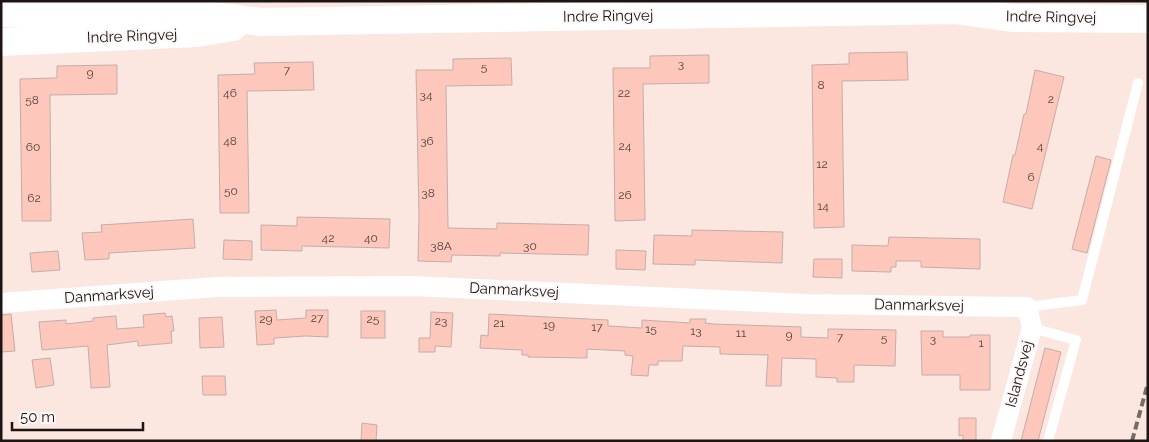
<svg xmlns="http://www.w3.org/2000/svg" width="1149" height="442" viewBox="0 0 1149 442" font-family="Raleway,sans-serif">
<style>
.building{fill:#fdc8bb;stroke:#c2aea9}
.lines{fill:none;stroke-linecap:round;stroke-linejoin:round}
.service{stroke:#fff;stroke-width:10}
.minor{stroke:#fff;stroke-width:20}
.secondary{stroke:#fff;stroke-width:28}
.rail{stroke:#776b67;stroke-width:4;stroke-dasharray:8 4;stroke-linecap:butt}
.labels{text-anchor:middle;stroke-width:4;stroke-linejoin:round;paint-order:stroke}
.number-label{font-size:12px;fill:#54423d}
.street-label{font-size:15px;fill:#1c1513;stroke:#fcf8f7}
</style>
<rect width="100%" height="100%" fill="#fbe7e0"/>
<g class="building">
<path d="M907 52 908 80 842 81 844 227 814 228 812 65 849 64V53Z"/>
<path d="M709 55V83L643 84 645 220 615 221 613 68H650V56Z"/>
<path d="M511 58 512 85 446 86 448 228 497 229V223L589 225 588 255 500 253V256L452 255 451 262 418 261 419 215 416 70H453V59Z"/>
<path d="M313 62 314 90 247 91 249 213H220L218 75 255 74 254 63Z"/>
<path d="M117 65V94L50 95 51 221H22L20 79 57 78V66Z"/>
<path d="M1035 70 1064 77 1032 209 1003 202 1013 155H1015L1024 114H1026Z"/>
<path d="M1096 156 1111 160 1087 253 1072 249Z"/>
<path d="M297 217 390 219 389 248 302 246V251L261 250V225L297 226Z"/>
<path d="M193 219 195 248 109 253V259L85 260 82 233 102 232 101 225Z"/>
<path d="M692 230 783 232 782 263 695 260V265L653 264 654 235 692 236Z"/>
<path d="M889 237 980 239V269L921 267V261H896V267H891V272L852 271V245L888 246Z"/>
<path d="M224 240 252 241V260L223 259Z"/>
<path d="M616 250 646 251 645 270 616 269Z"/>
<path d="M58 251 60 270 32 272 30 253Z"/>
<path d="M814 259H842V278L813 277Z"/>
<path d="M276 310 277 320 306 318V310H328V337L306 336 274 338V344L257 345 255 311Z"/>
<rect x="361" y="311" width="24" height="27"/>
<path d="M431 312 453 313 451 347 435 346V352H419V338H430Z"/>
<path d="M165 313 166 317 172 316 174 331H171L172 343 138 346V341L107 345 110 387 91 388 88 346 42 350 39 322 66 320V324L93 321V318L116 316 117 329 144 327 143 315Z"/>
<path d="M11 314 15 351 1 352V315Z"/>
<path d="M489 314 608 320V326L642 328V320L690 323V319H706L705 323 713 324 801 327V337L828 338V329L896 330 895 366 854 365V382H837V378L816 377V359L782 358 781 386H766L768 355 720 354V347L683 346 682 361H658V365H649L648 376 631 375 633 356 625 355V351L587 349V358L528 357V355H522V350L480 348 481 335 488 336Z"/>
<path d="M222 317 224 347 200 348 199 318Z"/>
<path d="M921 331H943V337H970V335H990V390H960V375H922Z"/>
<path d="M1045 348 1061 352 1038 441H1021Z"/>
<path d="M50 358 54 385 36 388 32 360Z"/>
<path d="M202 376H225L226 395H203Z"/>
<path d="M959 418H976V441H963V435L959 436Z"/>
<path d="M362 423 377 425 376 441H361Z"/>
</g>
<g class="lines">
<g class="service">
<path d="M1027 307 1082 300 1138 83"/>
<path d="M1032 328 1076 340 1048 441"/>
</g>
<path class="minor" d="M1 303 216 287 412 286 807 304 1027 307 1032 328 1001 441"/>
<g class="secondary">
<path d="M1 13 198 14 261 22 955 10 1012 18 1148 19"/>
<path d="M1 42 197 33 233 27"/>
</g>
<path class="rail" d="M1132 441 1148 383"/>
</g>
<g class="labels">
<g class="number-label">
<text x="681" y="68">3</text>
<text x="484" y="71">5</text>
<text x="287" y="74">7</text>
<text x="90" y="77">9</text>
<text x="821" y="89">8</text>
<text x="230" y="97">46</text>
<text x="624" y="97">22</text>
<text x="426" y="99">34</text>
<text x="1051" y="103">2</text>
<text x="32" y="104">58</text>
<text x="230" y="145">48</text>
<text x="427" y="145">36</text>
<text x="625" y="150">24</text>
<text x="1040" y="150">4</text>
<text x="33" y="151">60</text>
<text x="822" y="168">12</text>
<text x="1031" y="181">6</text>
<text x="231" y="195">50</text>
<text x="428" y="197">38</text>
<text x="625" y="199">26</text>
<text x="34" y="202">62</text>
<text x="823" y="210">14</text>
<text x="328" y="242">42</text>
<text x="371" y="242">40</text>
<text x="441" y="250">38A</text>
<text x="530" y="250">30</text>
<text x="317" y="322">27</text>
<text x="266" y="323">29</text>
<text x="373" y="323">25</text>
<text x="441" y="325">23</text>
<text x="499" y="327">21</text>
<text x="549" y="329">19</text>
<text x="597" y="331">17</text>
<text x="651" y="333">15</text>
<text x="696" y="335">13</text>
<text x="741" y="337">11</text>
<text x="789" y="339">9</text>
<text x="840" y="341">7</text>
<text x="884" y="342">5</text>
<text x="933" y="343">3</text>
<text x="981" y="347">1</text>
</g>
<g class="street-label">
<text transform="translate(608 16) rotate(-1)" y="5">Indre Ringvej</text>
<text transform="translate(1051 17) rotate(1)" y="5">Indre Ringvej</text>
<text transform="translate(132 36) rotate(-2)" y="5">Indre Ringvej</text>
<text transform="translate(514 290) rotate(3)" y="5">Danmarksvej</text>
<text transform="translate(109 295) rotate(-4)" y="5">Danmarksvej</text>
<text transform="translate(919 305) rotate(1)" y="5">Danmarksvej</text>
<text transform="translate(1019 374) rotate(-75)" y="5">Islandsvej</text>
</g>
</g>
<rect width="1149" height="442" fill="none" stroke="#1c1513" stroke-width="5"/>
<path d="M12 422v8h131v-8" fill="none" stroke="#1c1513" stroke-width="2.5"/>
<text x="20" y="422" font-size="15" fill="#1c1513" stroke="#fcf8f7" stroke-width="4" paint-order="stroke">50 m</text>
</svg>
